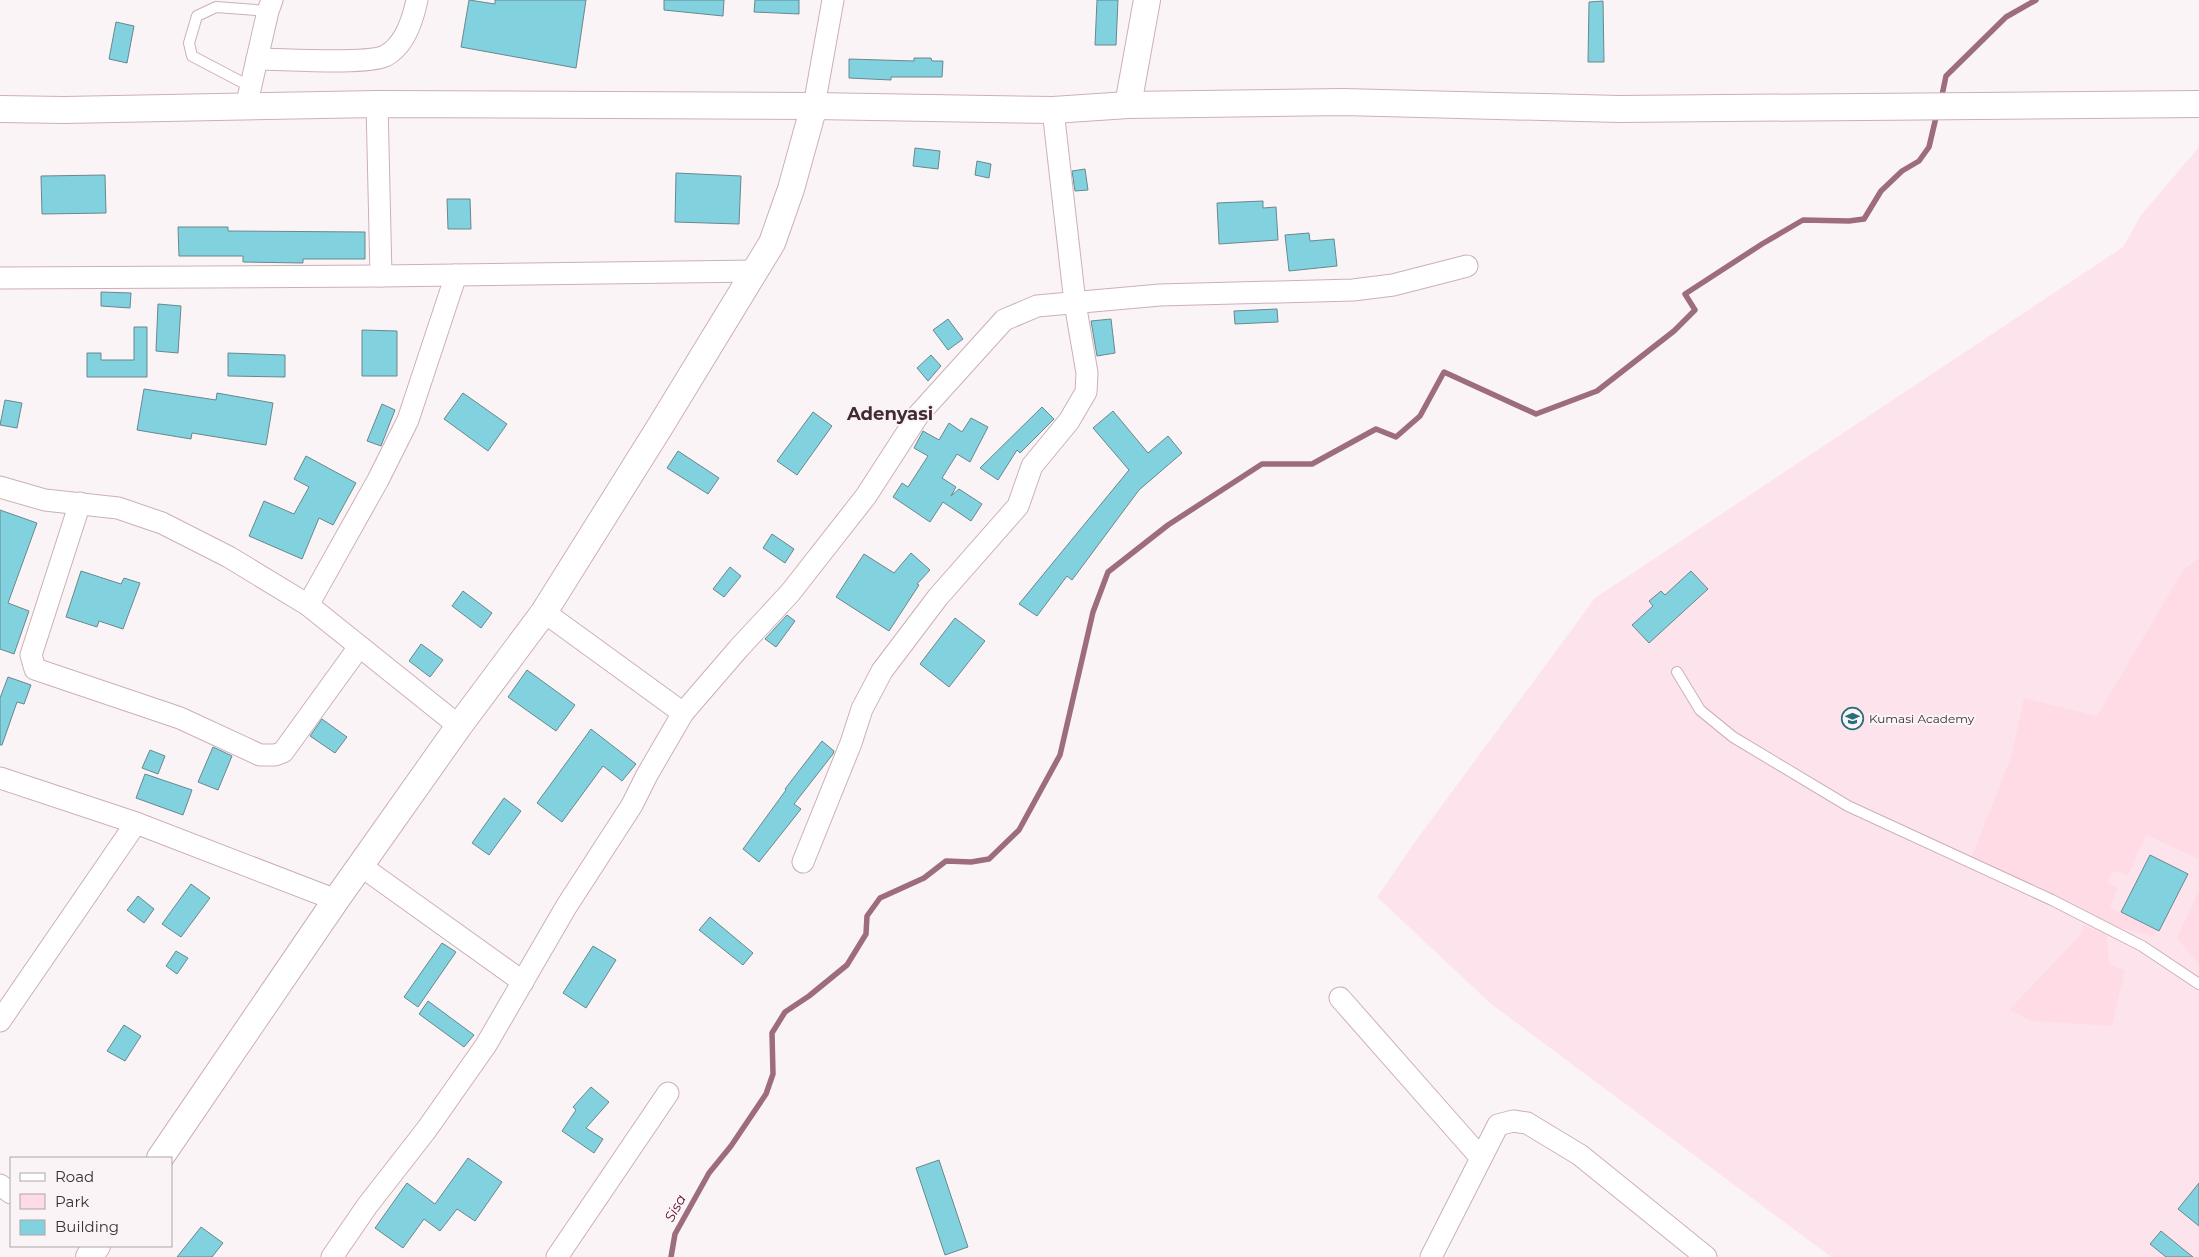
<svg xmlns="http://www.w3.org/2000/svg" width="2199" height="1257" viewBox="0 0 2199 1257" font-family="Montserrat,sans-serif">
<style>
.built{fill:#fde4ec}
.green{fill:#fedbe5}
.lines{fill:none;stroke-linecap:round;stroke-linejoin:round}
.stream{stroke:#9d6d7d;stroke-width:5.5}
.building{fill:#81d1df;stroke:#68888e}
.service-casing{stroke:#cdafb8;stroke-width:12}
.minor-casing{stroke:#cdafb8;stroke-width:23}
.tertiary-casing{stroke:#cdafb8;stroke-width:28}
.service{stroke:#fff;stroke-width:10}
.minor{stroke:#fff;stroke-width:21}
.tertiary{stroke:#fff;stroke-width:26}
.labels{text-anchor:middle;stroke-width:4;stroke-linejoin:round;paint-order:stroke}
.poi-label{font-size:12px;fill:#3b2f33;stroke:#fbf4f6;text-anchor:start}
.water-label{font-size:14px;font-style:italic;fill:#5c1133;stroke:#fbf4f6}
.district-label{font-size:18px;font-weight:bold;fill:#432b33;stroke:#fbf4f6}
</style>
<rect width="100%" height="100%" fill="#fbf4f6"/>
<path class="built" d="M2199 147V1257H1831L1491 1004 1377 897 1417 839 1595 598 2123 247 2141 215Z"/>
<g class="green">
<path d="M2199 558V859L2146 835 2128 875 2112 871 2107 883 2118 888 2110 908 2156 931 2152 936 2110 925 1969 864 2011 757 2024 698 2097 716 2184 569Z"/>
<path d="M2199 890V965L2177 938Z"/>
<path d="M2082 925 2107 934 2109 965 2125 970 2112 1026 2032 1021 2009 1010 2083 932Z"/>
</g>
<g class="lines">
<g class="stream">
<path d="M1941 100 1946 76 2006 17 2036 0"/>
<path d="M671 1257 675 1234 709 1173 731 1146 766 1094 773 1074 772 1033 785 1012 809 996 847 965 866 934 867 916 880 898 924 878 946 861 971 862 989 859 1019 830 1060 755 1093 612 1108 572 1168 525 1262 464H1312L1376 429 1396 437 1420 416 1444 372 1536 414 1597 391 1674 331 1695 310 1685 294 1762 244 1803 220 1849 221 1864 219 1881 191 1902 171 1919 161 1929 147 1937 113"/>
</g>
</g>
<g class="building">
<path d="M469 0 495 4V0H586L576 68 461 47Z"/>
<path d="M664 0H724L723 16 664 10Z"/>
<path d="M755 0H799V14L754 12Z"/>
<path d="M1097 0H1118L1116 45H1095Z"/>
<path d="M1603 1 1604 62H1588L1589 2Z"/>
<path d="M116 22 134 26 127 63 109 59Z"/>
<path d="M914 58H931L932 61H943L942 77H891V80L849 78V59L914 61Z"/>
<path d="M915 148 940 151 938 169 913 166Z"/>
<path d="M977 161 991 164 989 178 975 175Z"/>
<path d="M1085 169 1088 190 1075 191 1072 171Z"/>
<path d="M676 173 741 176 739 224 675 222Z"/>
<path d="M105 175 106 213 42 214 41 176Z"/>
<path d="M447 199H470L471 229H448Z"/>
<path d="M1263 201V208L1276 207 1278 240 1219 244 1217 203Z"/>
<path d="M178 227H228V231L365 232V259H303V263L243 262V256H179Z"/>
<path d="M1309 233 1310 241 1334 239 1337 266 1289 271 1285 235Z"/>
<path d="M101 292 131 293 130 308 101 306Z"/>
<path d="M158 304 181 306 178 353 156 351Z"/>
<path d="M1277 309 1278 322 1235 324 1234 311Z"/>
<path d="M948 319 963 339 948 350 933 330Z"/>
<path d="M1111 319 1115 353 1097 356 1091 321Z"/>
<path d="M134 327H147V377H87V353H101V360H134Z"/>
<path d="M362 330 397 331V376H362Z"/>
<path d="M228 353 285 355V377L228 376Z"/>
<path d="M931 355 941 366 928 381 917 368Z"/>
<path d="M144 389 216 400 217 393 273 403 266 445 192 433 191 439 137 430Z"/>
<path d="M463 393 507 424 488 451 444 419Z"/>
<path d="M5 400 22 403 17 428 0 425Z"/>
<path d="M382 404 395 410 381 446 367 441Z"/>
<path d="M1042 407 1054 419 1020 453 1017 450 998 480 980 468Z"/>
<path d="M1113 411 1148 453 1168 436 1182 453 1139 490 1072 580 1067 576 1037 616 1019 604 1129 470 1093 428Z"/>
<path d="M813 412 832 426 797 475 777 461Z"/>
<path d="M971 418 988 427 970 462 957 454 942 478 956 487 951 496 959 489 982 504 971 521 943 502 930 522 893 497 902 483 908 487 928 456 914 448 923 431 939 440 949 423 962 432Z"/>
<path d="M678 451 719 478 708 494 667 468Z"/>
<path d="M306 456 356 483 333 525 319 518 302 559 249 536 264 501 294 514 309 487 294 479Z"/>
<path d="M0 510 37 523 8 603 29 611 14 654 0 649Z"/>
<path d="M772 534 794 549 785 563 763 548Z"/>
<path d="M911 553 930 570 917 584 919 585 889 631 836 597 864 554 894 573Z"/>
<path d="M730 567 741 576 724 597 713 589Z"/>
<path d="M81 571 121 584 124 578 140 583 123 629 99 621 97 627 66 617Z"/>
<path d="M1691 571 1708 589 1649 643 1632 625 1653 606 1649 601 1661 591 1665 595Z"/>
<path d="M463 591 492 613 481 628 452 606Z"/>
<path d="M787 615 795 621 776 647 765 639Z"/>
<path d="M955 618 985 641 949 687 920 664Z"/>
<path d="M421 644 443 660 430 677 409 661Z"/>
<path d="M527 670 575 705 556 731 508 697Z"/>
<path d="M8 677 31 685 24 704 17 702 2 745H0V698Z"/>
<path d="M322 719 347 737 335 753 310 736Z"/>
<path d="M591 729 636 764 622 781 603 766 562 822 537 803Z"/>
<path d="M822 741 834 751 833 754 794 804 801 809 759 862 743 849 786 790 785 789Z"/>
<path d="M213 747 232 756 218 790 198 782Z"/>
<path d="M150 750 165 756 158 774 142 768Z"/>
<path d="M145 774 192 790 183 815 136 798Z"/>
<path d="M504 798 521 811 489 855 472 843Z"/>
<path d="M2150 855 2188 874 2159 931 2121 912Z"/>
<path d="M191 884 210 898 181 937 162 924Z"/>
<path d="M138 896 154 909 144 923 127 910Z"/>
<path d="M710 917 753 953 743 965 699 930Z"/>
<path d="M442 943 456 952 418 1007 404 997Z"/>
<path d="M593 946 616 960 586 1008 563 993Z"/>
<path d="M176 951 188 958 177 974 166 966Z"/>
<path d="M428 1001 474 1035 464 1047 419 1014Z"/>
<path d="M124 1025 141 1036 125 1061 107 1051Z"/>
<path d="M591 1087 609 1102 586 1128 603 1139 594 1153 562 1131 576 1110 573 1107Z"/>
<path d="M468 1158 502 1182 475 1221 457 1209 440 1231 424 1219 403 1248 375 1228 407 1183 435 1204Z"/>
<path d="M939 1160 968 1247 945 1255 916 1168Z"/>
<path d="M2199 1183V1226L2178 1209Z"/>
<path d="M201 1227 223 1243 212 1257H177Z"/>
<path d="M2161 1231 2183 1249 2193 1257H2166L2150 1244Z"/>
</g>
<g class="lines">
<defs>
<g id="service">
<path d="M251 87 192 56 189 43 197 16 216 7 268 11"/>
<path d="M1677 672 1700 710 1733 737 1848 806 2052 900 2142 946 2199 984"/>
</g>
<g id="minor">
<path d="M257 59C284 59 365 65 385 56 405 46 413 19 417 0"/>
<path d="M377 104 381 276"/>
<path d="M814 106 833 0"/>
<path d="M246 107 268 11 272 0"/>
<path d="M0 278 381 276 756 271"/>
<path d="M0 487 45 500 118 508 162 523 229 557 308 605 459 726"/>
<path d="M80 503 31 655 35 669 180 718 260 755H275L283 752 359 647"/>
<path d="M308 605 378 480 408 420 456 275"/>
<path d="M544 612 683 713"/>
<path d="M0 778 136 823 336 900"/>
<path d="M803 862 851 743 862 709 882 671 938 597 1018 506 1032 466 1069 421 1086 392 1087 373 1075 303 1053 110"/>
<path d="M361 866 523 982"/>
<path d="M1340 998 1481 1158"/>
<path d="M0 1021 136 823"/>
<path d="M0 1185 11 1193"/>
<path d="M332 1257 367 1206 427 1129 486 1045 566 907 632 805 647 775 683 713 739 648 790 593 866 496 919 414 1004 320 1037 306 1160 295 1353 290 1393 285 1467 266"/>
<path d="M557 1257 668 1093"/>
<path d="M1431 1257 1498 1125 1513 1121 1527 1123 1580 1155 1706 1257"/>
</g>
<g id="tertiary">
<path d="M1128 105 1147 0"/>
<path d="M0 109 64 110 377 104 814 106 1053 110 1128 105 1343 102 1619 109 2199 104"/>
<path d="M160 1158 336 900 459 726 544 612 661 425 772 243 791 189 814 106"/>
<path d="M89 1257 97 1246"/>
</g>
</defs>
<use href="#service" class="service-casing"/>
<use href="#minor" class="minor-casing"/>
<use href="#tertiary" class="tertiary-casing"/>
<use href="#service" class="service"/>
<use href="#minor" class="minor"/>
<use href="#tertiary" class="tertiary"/>
</g>
<defs>
<symbol id="school-ring" viewBox="-11 -11 22 22"><circle r="9.5" fill="#fbf4f6" stroke="#266e7a" stroke-width="1.5"/><path d="M0-5L7-2L0 1L-7-2ZM-4 1L0 2.5L4 1V4Q0 6-4 4Z" fill="#266e7a"/></symbol>
</defs>
<g fill-rule="evenodd">
<use href="#school-ring" x="1840" y="706" width="25" height="25"/>
</g>
<g class="labels">
<g class="poi-label">
<text x="1869" y="723">Kumasi Academy</text>
</g>
<g class="water-label">
<text transform="translate(675 1208) rotate(-61)" y="5">Sisa</text>
</g>
<g class="district-label">
<text x="890" y="420">Adenyasi</text>
</g>
</g>
<rect x="10" y="1157" width="162" height="90" fill="#fbf4f6" stroke="#aea5a8"/>
<rect x="20" y="1173" width="25" height="8" fill="#ffffff" stroke="#aea5a8"/>
<text x="55" y="1182" font-size="15" fill="#3b2f33">Road</text>
<rect x="20" y="1194" width="25" height="15" fill="#fedbe5" stroke="#aea5a8"/>
<text x="55" y="1207" font-size="15" fill="#3b2f33">Park</text>
<rect x="20" y="1220" width="25" height="15" fill="#81d1df" stroke="#aea5a8"/>
<text x="55" y="1232" font-size="15" fill="#3b2f33">Building</text>
</svg>
